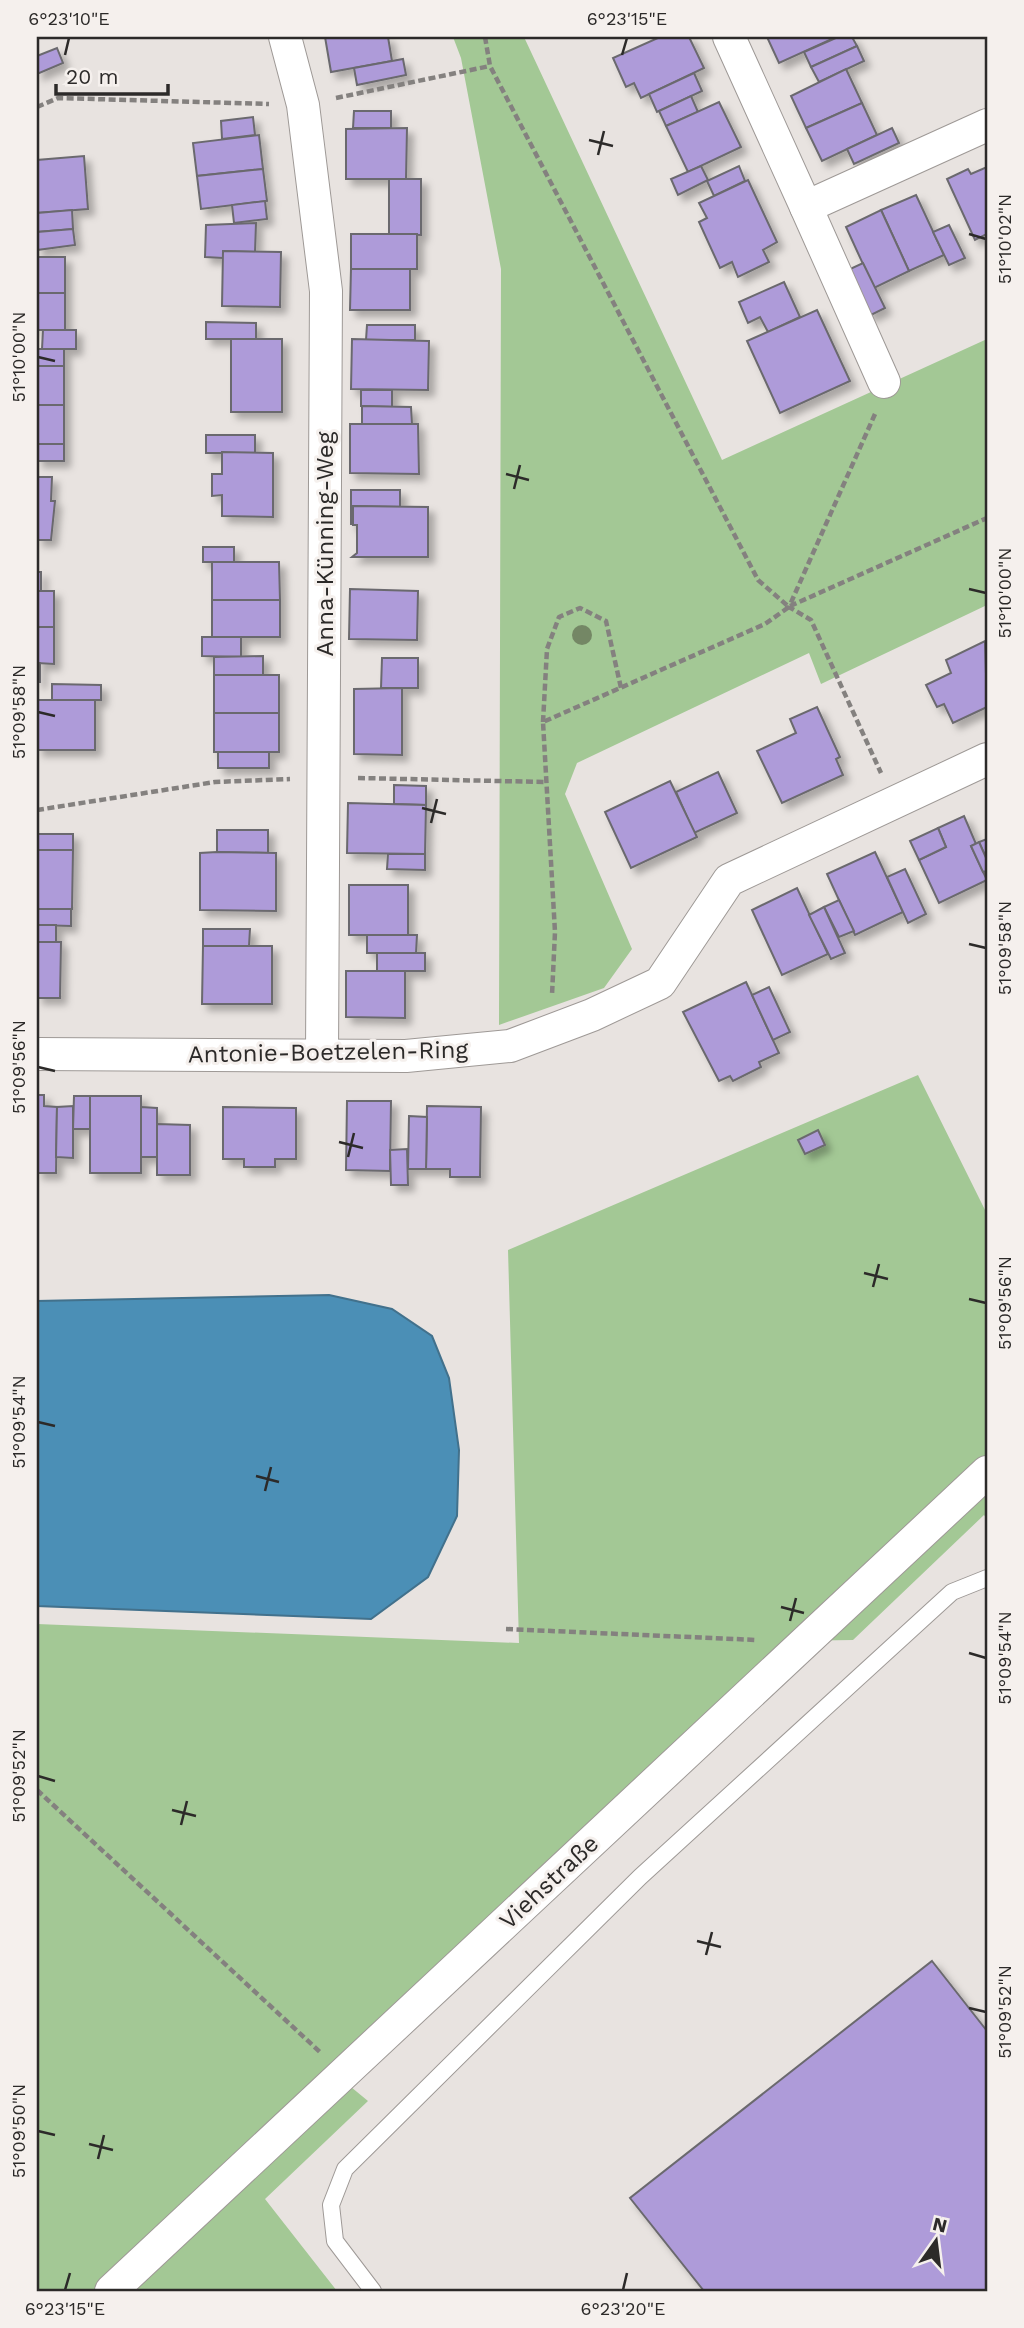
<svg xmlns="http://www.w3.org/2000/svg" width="1024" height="2328" viewBox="0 0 1024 2328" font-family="'Work Sans',sans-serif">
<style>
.green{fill:#a3c895}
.water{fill:#4b8fb6;stroke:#42718c;stroke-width:2}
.building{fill:#ae9bd9;stroke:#6b696e;stroke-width:2;filter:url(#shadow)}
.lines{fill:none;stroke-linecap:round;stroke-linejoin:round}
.lane-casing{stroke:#9e9996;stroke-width:18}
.street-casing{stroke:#9e9996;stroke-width:34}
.path{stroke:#84817f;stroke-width:4.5;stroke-dasharray:7 3.5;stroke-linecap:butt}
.lane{stroke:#fff;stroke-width:16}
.street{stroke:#fff;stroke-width:32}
.tree{fill:#748765}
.ticks{fill:none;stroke:#2c2a29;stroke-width:2.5}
.labels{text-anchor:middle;stroke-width:6;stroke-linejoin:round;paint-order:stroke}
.street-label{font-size:24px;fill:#2c2a29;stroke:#f5f0ed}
.neatline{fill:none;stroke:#2c2a29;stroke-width:2.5}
.ticks-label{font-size:18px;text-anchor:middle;fill:#2c2a29}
</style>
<defs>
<filter id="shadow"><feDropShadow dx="6" dy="6" stdDeviation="3.5" flood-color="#0004"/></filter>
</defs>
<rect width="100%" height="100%" fill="#e8e3e0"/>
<g class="green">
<path d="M453 37H524L722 460 987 339V605L821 684 809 653 577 763 565 794 632 949 604 988 499 1025 501 269 461 58Z"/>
<path d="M918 1075 987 1214V1519L984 1515 853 1640 787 1641 334 2073 368 2101 265 2199 337 2291H37V1624L519 1643 508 1250Z"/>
</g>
<path class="water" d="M329 1295 392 1309 432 1336 449 1378 459 1450 457 1516 428 1577 371 1619 37 1606V1301Z"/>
<g class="building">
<path d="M325 37H388L392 61 331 72Z"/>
<path d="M660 37H689L704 68 641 98 634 83 626 87 613 58Z"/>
<path d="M767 37H830L832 39 779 63Z"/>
<path d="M838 37H852L857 46 811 67 804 52Z"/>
<path d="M857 46 864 61 819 82 811 67Z"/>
<path d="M57 48 63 63 37 74V56Z"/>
<path d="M403 59 406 75 357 85 354 68Z"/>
<path d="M846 69 862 103 806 128 791 96Z"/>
<path d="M694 73 702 91 657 112 649 94Z"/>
<path d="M691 96 698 112 666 126 659 111Z"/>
<path d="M719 102 741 147 688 172 666 126Z"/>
<path d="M862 103 877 135 822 161 806 128Z"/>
<path d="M354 111H391V128H353Z"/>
<path d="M253 117 255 135 222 139 221 121Z"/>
<path d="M407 128 406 179H346V129Z"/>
<path d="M892 128 899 143 854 164 847 149Z"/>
<path d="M259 135 263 169 197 176 193 143Z"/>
<path d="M84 156 88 209 37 213V160Z"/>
<path d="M701 166 708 180 678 195 671 179Z"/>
<path d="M739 166 745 181 714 196 707 181Z"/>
<path d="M987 167V234L975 240 947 179 968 169 971 174Z"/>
<path d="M263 169 267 201 201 209 197 176Z"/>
<path d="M389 179H421V235L389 234Z"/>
<path d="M748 180 777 242 763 250 769 262 738 277 732 262 720 268 699 222 707 218 699 203Z"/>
<path d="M916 195 944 255 909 271 881 210Z"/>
<path d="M265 201 267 219 234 223 232 205Z"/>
<path d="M72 210 73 229 37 232V213Z"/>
<path d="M881 210 909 271 874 288 846 227Z"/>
<path d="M256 223 255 252 223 251V258L205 257 206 225Z"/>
<path d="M949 225 965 258 949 265 933 232Z"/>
<path d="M73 229 75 245 37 250V232Z"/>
<rect x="351" y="234" width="66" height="35"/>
<path d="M223 251 281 252 280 307 222 306Z"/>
<rect x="37" y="257" width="28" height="36"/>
<path d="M863 263 885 308 869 316 848 270Z"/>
<path d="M351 269H410V310H350Z"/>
<path d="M784 282 800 317 768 332 760 317 748 323 739 302Z"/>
<rect x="37" y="293" width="28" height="37"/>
<path d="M817 310 850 381 780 413 747 341Z"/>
<path d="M206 322 256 323V339H206Z"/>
<path d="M367 325H415V340H366Z"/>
<path d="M43 330H76V349H42Z"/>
<rect x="231" y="339" width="51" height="73"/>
<path d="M352 339 429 341 428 390 351 389Z"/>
<rect x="37" y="349" width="27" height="17"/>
<rect x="37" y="366" width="27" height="39"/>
<path d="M361 390H392V407L361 406Z"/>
<rect x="37" y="405" width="27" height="39"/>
<path d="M362 406 411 407 412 424H362Z"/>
<path d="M350 424H418L419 474 350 473Z"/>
<rect x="206" y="435" width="49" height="18"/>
<rect x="37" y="444" width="27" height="17"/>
<path d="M222 452 273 453V517L222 516V495L212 496V474H222Z"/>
<path d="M37 477H52L51 501H55L51 540H37Z"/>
<path d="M351 490H400V507L353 506 351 525Z"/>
<path d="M353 506 428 507V557H352L357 553V525H353Z"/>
<rect x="203" y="547" width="31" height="15"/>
<path d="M212 562H279L280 600H212Z"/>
<rect x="37" y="572" width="4" height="19"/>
<path d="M350 589 418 591 417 640 349 639Z"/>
<rect x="37" y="591" width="17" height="36"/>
<rect x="212" y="600" width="68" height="37"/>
<path d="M37 627H54V664L37 663Z"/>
<path d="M202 637H241V657L202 656Z"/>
<path d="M985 641 987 707 953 723 944 704 937 707 926 685 951 673 946 660Z"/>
<path d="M263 656V675H214V657Z"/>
<path d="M382 658H418V688H381Z"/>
<rect x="37" y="663" width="3" height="19"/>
<rect x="214" y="675" width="65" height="38"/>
<path d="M52 684 101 685V700H52Z"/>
<path d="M402 688V755L354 754V689Z"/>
<rect x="37" y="700" width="58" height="50"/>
<path d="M817 707 840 757 836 759 843 775 782 803 757 751 796 733 790 719Z"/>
<rect x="214" y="713" width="65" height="39"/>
<rect x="218" y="752" width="51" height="16"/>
<path d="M718 772 737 813 694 833 676 792Z"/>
<path d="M670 781 697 837 631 868 605 812Z"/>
<path d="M394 785 426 786V805L394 804Z"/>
<path d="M348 803 426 805 425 854 347 853Z"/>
<path d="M964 816 976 844 971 846 987 880 939 903 919 860 946 847 938 828Z"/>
<path d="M938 828 946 847 919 860 910 841Z"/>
<path d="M217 830H268V853L217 852Z"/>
<rect x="37" y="834" width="36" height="16"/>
<path d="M987 839V860L979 842Z"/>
<path d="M979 842 987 860V871L983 872 971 846Z"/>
<path d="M37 850H73L72 909H37Z"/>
<path d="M217 852 276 853V911L200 910V853Z"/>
<path d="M875 852 903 912 855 935 827 874Z"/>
<path d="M388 854H425V870L387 869Z"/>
<path d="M905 869 926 914 908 923 887 877Z"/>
<rect x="349" y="885" width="59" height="50"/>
<path d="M797 888 828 954 782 975 752 910Z"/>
<path d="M839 900 854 931 839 937 824 907Z"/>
<path d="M824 907 845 953 831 959 809 915Z"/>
<path d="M37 909H71V926L37 925Z"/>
<rect x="37" y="925" width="19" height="17"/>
<path d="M203 929H250L249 946H203Z"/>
<path d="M367 935H417L416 953H367Z"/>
<path d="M37 942H61L60 998H37Z"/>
<path d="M203 946H272V1004H202Z"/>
<rect x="377" y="953" width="48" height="18"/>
<path d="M346 971H405V1018L346 1017Z"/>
<path d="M746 982 779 1053 759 1062 761 1067 733 1081 730 1076 719 1081 683 1012Z"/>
<path d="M769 987 790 1032 773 1040 752 995Z"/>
<path d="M37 1095H44V1106L57 1107 56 1173H37Z"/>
<path d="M74 1096H90V1129H73Z"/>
<rect x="90" y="1096" width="51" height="77"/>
<path d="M347 1101H391L390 1171 346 1170Z"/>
<path d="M73 1106V1158L56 1157 57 1107Z"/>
<path d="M427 1106 481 1107 480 1177H450V1169H426Z"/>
<path d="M141 1107 157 1108V1157H141Z"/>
<path d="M223 1107 296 1108V1159H275V1167H244V1159H223Z"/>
<path d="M409 1116 427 1117 426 1169H408Z"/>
<path d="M157 1124 190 1125V1175H157Z"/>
<path d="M818 1130 825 1145 805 1154 798 1140Z"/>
<path d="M407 1149 408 1185H391L390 1150Z"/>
<path d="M932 1961 987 2031V2291H704L630 2198Z"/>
</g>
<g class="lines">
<defs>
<path id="lane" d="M373 2291 335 2241 331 2205 345 2169 640 1877 952 1592 987 1578"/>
<g id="street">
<path d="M285 37 303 105 326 291 322 1055"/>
<path d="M729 37 806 207 987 125"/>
<path d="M806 207 884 382"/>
<path d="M37 1054 406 1056 510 1046 592 1015 660 983 729 880 987 759"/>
<path d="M111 2291 987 1472"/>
</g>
</defs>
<use href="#lane" class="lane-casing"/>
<use href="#street" class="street-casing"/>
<g class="path">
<path d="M485 37 490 66 758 580 789 607 765 624 543 722 555 932 552 995"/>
<path d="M336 98 490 66"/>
<path d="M37 107 58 98 269 104"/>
<path d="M875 414 789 607 811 620 881 773"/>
<path d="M790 606 987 518"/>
<path d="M543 722 547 649 559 617 580 608 606 621 621 688"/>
<path d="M358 778 546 782"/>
<path d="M37 810 215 782 290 779"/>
<path d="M506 1629 757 1640"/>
<path d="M37 1790 320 2052"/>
</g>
<use href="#lane" class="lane"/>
<use href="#street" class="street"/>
</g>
<circle class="tree" cx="582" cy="635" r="10"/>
<path class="ticks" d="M65 55 69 38M622 55 627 38M589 140 613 146M598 155 604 131M969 234 986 239M38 357 55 361M506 474 529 480M514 489 520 465M969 589 986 593M38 712 55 716M422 808 446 814M431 823 437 799M969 944 986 948M38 1067 55 1071M339 1142 363 1148M348 1157 354 1133M864 1273 888 1279M873 1287 879 1264M969 1299 986 1303M38 1422 55 1426M256 1476 279 1482M265 1491 271 1467M781 1607 804 1613M790 1621 796 1598M969 1653 986 1658M38 1776 55 1781M172 1810 196 1816M181 1825 187 1801M697 1941 721 1947M706 1955 712 1932M969 2008 986 2012M38 2131 55 2135M89 2144 113 2150M98 2159 104 2135M65 2290 70 2273M623 2290 627 2273"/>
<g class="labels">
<g class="street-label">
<text transform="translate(325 544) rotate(-90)" y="8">Anna-Künning-Weg</text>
<text transform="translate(328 1052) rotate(-1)" y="8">Antonie-Boetzelen-Ring</text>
<text transform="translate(549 1882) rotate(-43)" y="8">Viehstraße</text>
</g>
</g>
<rect width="1024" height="2328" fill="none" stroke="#f5f0ed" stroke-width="77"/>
<g transform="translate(936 2241) rotate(14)" stroke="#f5f0ed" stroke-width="5" paint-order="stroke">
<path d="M0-5L12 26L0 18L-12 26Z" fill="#2c2a29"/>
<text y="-10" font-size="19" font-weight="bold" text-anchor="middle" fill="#2c2a29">N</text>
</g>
<path d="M56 84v10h112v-10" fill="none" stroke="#2c2a29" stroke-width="3.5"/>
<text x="66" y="84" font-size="21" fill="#2c2a29" stroke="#f5f0ed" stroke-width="5" paint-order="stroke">20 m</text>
<rect x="38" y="38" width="948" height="2252" class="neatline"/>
<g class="ticks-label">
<text x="69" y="25">6°23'10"E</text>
<text x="627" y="25">6°23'15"E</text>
<text transform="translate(1005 239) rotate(-90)" y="6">51°10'02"N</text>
<text transform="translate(19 357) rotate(-90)" y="6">51°10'00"N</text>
<text transform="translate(1005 593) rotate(-90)" y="6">51°10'00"N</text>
<text transform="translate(19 712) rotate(-90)" y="6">51°09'58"N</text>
<text transform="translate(1005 948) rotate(-90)" y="6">51°09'58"N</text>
<text transform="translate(19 1067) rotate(-90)" y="6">51°09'56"N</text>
<text transform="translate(1005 1303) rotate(-90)" y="6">51°09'56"N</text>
<text transform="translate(19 1422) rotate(-90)" y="6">51°09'54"N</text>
<text transform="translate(1005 1658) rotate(-90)" y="6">51°09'54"N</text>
<text transform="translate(19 1776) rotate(-90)" y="6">51°09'52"N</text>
<text transform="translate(1005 2012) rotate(-90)" y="6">51°09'52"N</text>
<text transform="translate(19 2131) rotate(-90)" y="6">51°09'50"N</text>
<text x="65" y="2315">6°23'15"E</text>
<text x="623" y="2315">6°23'20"E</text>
</g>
</svg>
